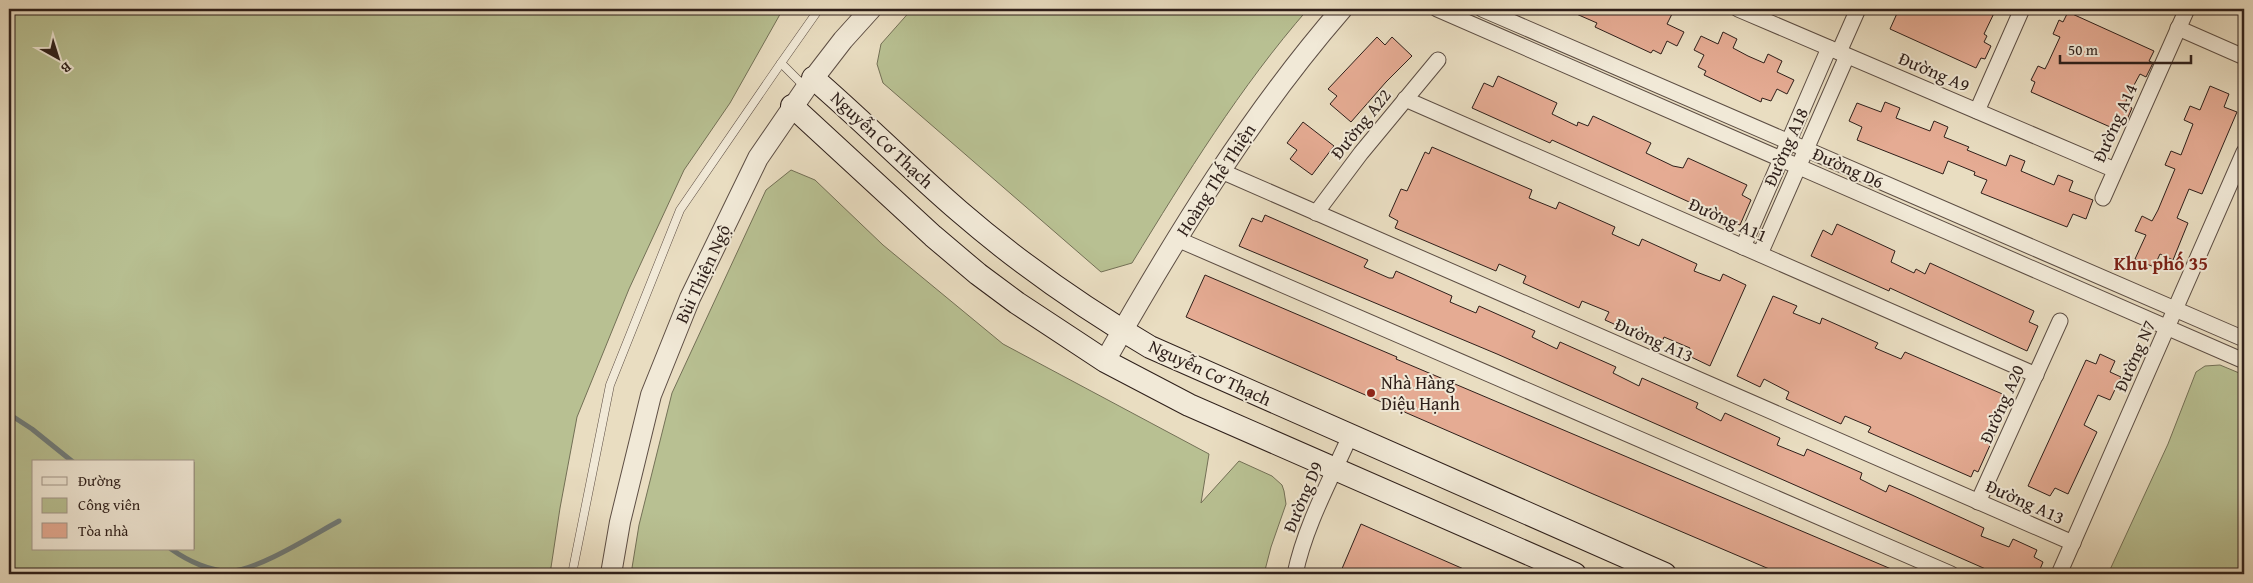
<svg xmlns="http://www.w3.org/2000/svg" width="2253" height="583" viewBox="0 0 2253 583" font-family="'Gentium Book Plus',serif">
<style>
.green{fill:#b8c092;stroke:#737056;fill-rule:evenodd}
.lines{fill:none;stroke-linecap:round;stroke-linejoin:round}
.stream{stroke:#6f7c7b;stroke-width:5}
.building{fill:#e5ab93;stroke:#2e1f1a}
.service-casing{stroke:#5d4e44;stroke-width:9}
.minor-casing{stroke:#5d4e44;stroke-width:17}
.tertiary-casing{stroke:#5d4e44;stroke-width:22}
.secondary-casing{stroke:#2e1f1a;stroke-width:24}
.service{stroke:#f1e9d7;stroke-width:8}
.minor{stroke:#f1e9d7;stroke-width:15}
.tertiary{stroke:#f1e9d7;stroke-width:20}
.secondary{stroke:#f1e9d7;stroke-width:22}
.poi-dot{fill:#8f2418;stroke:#f1e9d7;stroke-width:2}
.labels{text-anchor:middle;stroke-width:4;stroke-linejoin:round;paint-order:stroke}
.street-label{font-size:18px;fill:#2e1f1a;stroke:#f1e9d7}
.poi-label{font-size:18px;fill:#2e1f1a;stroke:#f1e9d7;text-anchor:start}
.neighbourhood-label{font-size:19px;font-weight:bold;fill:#7a1f14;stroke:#f1e9d7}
</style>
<rect width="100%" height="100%" fill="#e9ddc1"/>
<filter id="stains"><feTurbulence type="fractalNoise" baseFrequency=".004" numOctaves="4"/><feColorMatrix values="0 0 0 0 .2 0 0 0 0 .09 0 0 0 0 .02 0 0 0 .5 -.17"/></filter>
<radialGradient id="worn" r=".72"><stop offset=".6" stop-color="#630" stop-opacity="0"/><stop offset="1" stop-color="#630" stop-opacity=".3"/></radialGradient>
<g class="green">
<path d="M9 9H783L730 103 684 170 629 289 577 417 560 508 550 574H9ZM34 462H194V549H34Z"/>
<path d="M912 9H1308C1240 87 1186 175 1132 263L1101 272 883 83 877 64 881 44Z"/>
<path d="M791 170 815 180 883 245 1003 344 1209 454 1201 503 1239 461 1272 476 1282 485 1284 491 1286 504 1271 547 1264 574H631L639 525 672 393 766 190Z"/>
<path d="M2220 365 2244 375V574H2108L2168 444 2196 372 2205 366Z"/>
</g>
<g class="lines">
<g class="stream">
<path d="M9 414 32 429 73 462"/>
<path d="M171 549C188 561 211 572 231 571 258 570 313 535 339 521"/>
</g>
</g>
<g class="building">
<path d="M1565 9H1665L1673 12 1667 24 1684 32 1677 46 1667 41 1661 54 1653 50 1651 53 1595 27 1597 23Z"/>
<path d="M1899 9H1996L1984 34 1987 36 1984 42 1991 46 1985 59 1981 58 1976 68 1890 29Z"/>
<path d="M2068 12 2154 51 2149 61 2153 63 2146 77 2140 74 2127 98 2125 105 2132 108 2126 122 2121 120 2117 130 2031 92 2035 82 2031 80 2038 66 2045 69 2048 63 2060 37 2053 34 2059 20 2063 22Z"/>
<path d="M1723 32 1737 39 1733 48 1748 56 1764 63 1768 54 1782 61 1777 72 1794 80 1787 94 1777 89 1771 101 1762 98 1761 102 1704 75 1706 71 1698 67 1704 55 1694 50 1701 36 1718 44Z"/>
<path d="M1377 37 1385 45 1392 37 1412 56 1386 82 1351 122 1330 104 1337 96 1328 89Z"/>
<path d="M1498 76 1557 103 1552 114 1577 126 1578 122 1588 126 1593 116 1651 143 1646 153 1673 166 1683 168 1688 158 1747 185 1742 195 1751 200 1740 225 1552 140 1550 143 1472 108 1484 83 1493 87Z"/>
<path d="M2210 86 2229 94 2224 107 2237 112 2202 194 2189 189 2177 218 2188 223 2173 260 2160 254 2154 267 2135 259 2146 235 2135 231 2142 216 2152 221 2158 210 2175 169 2165 165 2171 151 2181 155 2193 124 2184 120 2190 106 2200 110Z"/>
<path d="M1885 102 1900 108 1896 118 1930 131 1934 121 1948 127 1944 137 1969 147 1967 150 2006 166 2010 155 2025 161 2021 171 2054 185 2058 175 2073 181 2069 191 2093 200 2086 219 2073 214 2067 227 1981 193 1987 180 1974 175 1975 172 1948 161 1943 174 1857 140 1862 127 1849 121 1857 103 1881 112Z"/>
<path d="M1303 122 1334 146 1312 175 1290 159 1297 150 1287 143Z"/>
<path d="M1432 147 1532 190 1529 198 1556 209 1559 202 1615 227 1612 234 1639 246 1642 239 1697 264 1694 271 1720 281 1723 274 1746 285 1710 366 1687 355 1690 348 1664 337 1661 345 1605 320 1609 312 1582 301 1579 308 1523 283 1526 276 1499 264 1496 271 1395 228 1398 221 1389 216 1401 189 1407 191 1425 152 1429 154Z"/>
<path d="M1265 215 1368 260 1364 267 1389 278H1393L1396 271 1452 296 1450 302 1476 313 1479 306 1535 331 1532 337 1557 349 1560 342 1616 367 1613 373 1639 386 1642 378 1698 403 1696 408 1721 421 1725 413 1780 438 1777 445 1804 456 1807 449 1862 473 1860 479 1886 492 1889 485 1912 495 1984 528 1981 536 2009 547 2013 539 2037 550 2034 557 2043 562 2038 574H1997L1497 354 1239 246 1252 218 1262 222Z"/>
<path d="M1837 224 1895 251 1891 262 1914 273 1916 269 1925 274 1930 263 2034 311 2029 322 2038 326 2027 351 1890 288 1889 291 1811 256 1823 230 1832 235Z"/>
<path d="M1205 275 1397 357 1396 359 1903 574H1781L1593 494 1186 317Z"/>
<path d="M1773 296 1797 306 1793 313 1820 324 1822 318 1878 343 1875 348 1901 359 1905 352 2007 396 2004 403 2008 405 1978 472 1974 470 1971 477 1868 432 1871 427 1845 416 1841 424 1786 399 1789 392 1764 379 1760 387 1737 376Z"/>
<path d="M2100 354 2115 361 2110 372 2121 377 2110 400 2098 395 2084 425 2097 432 2068 494 2055 488 2050 496 2028 486 2086 360 2096 364Z"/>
<path d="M1361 524 1475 574H1349L1341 571Z"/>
</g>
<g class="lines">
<defs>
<g id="service">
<path d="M806 88 781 63 819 9"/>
<path d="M572 574 610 385 680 210 781 63"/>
</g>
<g id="minor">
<path d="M1437 9 2244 361"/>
<path d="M1482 9 2244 339"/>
<path d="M1738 9 2115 170"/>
<path d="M2178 28 2244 57"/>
<path d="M1839 52 1858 9"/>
<path d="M1405 99 2036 375"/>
<path d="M1977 111 2022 9"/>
<path d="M1221 171 2073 543"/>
<path d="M2103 198 2187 9"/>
<path d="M1316 213 1361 153 1438 60"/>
<path d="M1177 239 1951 574"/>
<path d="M1743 247 1829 48"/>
<path d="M1760 254 1847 56"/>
<path d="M1978 502 2060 321"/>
<path d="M1295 574C1305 526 1330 481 1350 436"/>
<path d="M2059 574 2244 152"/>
</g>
<g id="tertiary">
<path d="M1105 361C1175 238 1249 116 1342 9"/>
<path d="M611 574 620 522 651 395 690 298 758 158 806 88 843 40 871 9"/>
</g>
<g id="secondary">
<path d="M813 78C863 121 909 168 959 211 1018 262 1082 307 1150 347L1665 574"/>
<path d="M792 106 933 236 978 274 1017 303 1105 361 1189 405 1575 574"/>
</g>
</defs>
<use href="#service" class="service-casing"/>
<use href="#minor" class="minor-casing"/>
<use href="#tertiary" class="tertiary-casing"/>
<use href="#secondary" class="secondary-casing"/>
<use href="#service" class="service"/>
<use href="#minor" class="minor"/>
<use href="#tertiary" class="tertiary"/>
<use href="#secondary" class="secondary"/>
</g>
<circle class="poi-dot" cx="1371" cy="393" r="5"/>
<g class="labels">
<g class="street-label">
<text transform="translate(1934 72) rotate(23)" y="6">Đường A9</text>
<text transform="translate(2115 123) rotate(-66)" y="6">Đường A14</text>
<text transform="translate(1361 124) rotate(-51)" y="6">Đường A22</text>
<text transform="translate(882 140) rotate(43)" y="6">Nguyễn Cơ Thạch</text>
<text transform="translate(1786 147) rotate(-66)" y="6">Đường A18</text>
<text transform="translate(1848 168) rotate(24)" y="6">Đường D6</text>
<text transform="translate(1216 180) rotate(-57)" y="6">Hoàng Thế Thiện</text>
<text transform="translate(1728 220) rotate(24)" y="6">Đường A11</text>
<text transform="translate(703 274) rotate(-65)" y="6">Bùi Thiện Ngộ</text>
<text transform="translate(1654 340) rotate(24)" y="6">Đường A13</text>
<text transform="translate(2135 356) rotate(-66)" y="6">Đường N7</text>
<text transform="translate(1210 373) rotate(25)" y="6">Nguyễn Cơ Thạch</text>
<text transform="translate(2002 404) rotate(-66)" y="6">Đường A20</text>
<text transform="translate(1303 497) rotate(-67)" y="6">Đường D9</text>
<text transform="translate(2025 502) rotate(24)" y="6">Đường A13</text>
</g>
<g class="poi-label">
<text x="1381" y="389">Nhà Hàng<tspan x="1381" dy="21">Diệu Hạnh</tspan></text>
</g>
<g class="neighbourhood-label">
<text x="2161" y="270">Khu phố 35</text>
</g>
</g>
<rect width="2253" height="583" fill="none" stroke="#e9ddc1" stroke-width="30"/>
<rect x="10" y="10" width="2233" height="563" fill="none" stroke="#2e1f1a" stroke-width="2.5"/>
<rect x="15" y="15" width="2223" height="553" fill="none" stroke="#2e1f1a"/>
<rect x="32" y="460" width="162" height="90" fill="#f1e9d7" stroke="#a3988b"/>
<rect x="42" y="477" width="25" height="8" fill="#f1e9d7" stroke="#a3988b"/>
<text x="78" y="486" font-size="15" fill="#2e1f1a">Đường</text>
<rect x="42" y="498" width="25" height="15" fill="#b8c092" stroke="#a3988b"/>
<text x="78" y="510" font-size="15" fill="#2e1f1a">Công viên</text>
<rect x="42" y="523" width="25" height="15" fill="#e5ab93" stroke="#a3988b"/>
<text x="78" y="536" font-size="15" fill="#2e1f1a">Tòa nhà</text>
<g transform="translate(58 58) rotate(141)" stroke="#f1e9d7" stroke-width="4" paint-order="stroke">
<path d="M0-4L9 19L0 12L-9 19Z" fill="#2e1f1a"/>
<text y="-8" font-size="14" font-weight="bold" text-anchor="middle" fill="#2e1f1a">B</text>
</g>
<path d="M2060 55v8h131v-8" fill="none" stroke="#2e1f1a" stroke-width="2.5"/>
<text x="2068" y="55" font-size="15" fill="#2e1f1a" stroke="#f1e9d7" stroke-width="4" paint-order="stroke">50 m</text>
<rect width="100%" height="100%" filter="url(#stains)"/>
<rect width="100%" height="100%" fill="url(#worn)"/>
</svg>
